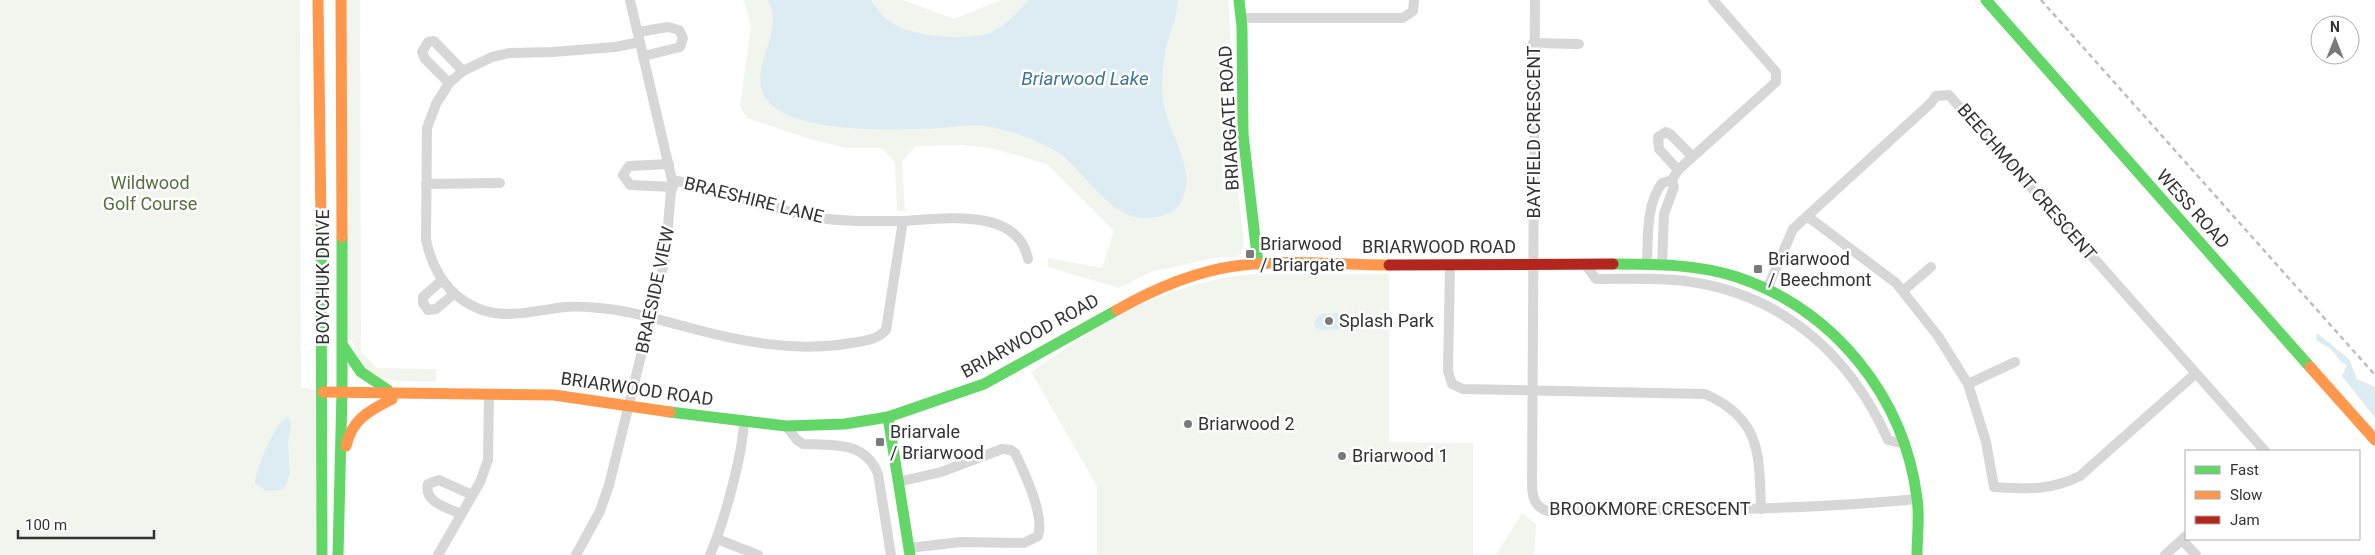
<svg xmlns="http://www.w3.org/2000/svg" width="2375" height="555" viewBox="0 0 2375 555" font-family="Roboto,sans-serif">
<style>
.green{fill:#f1f5ed}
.water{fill:#ddebf3}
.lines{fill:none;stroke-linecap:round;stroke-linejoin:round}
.street{stroke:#d7d7d7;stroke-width:10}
.fast{stroke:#63d668;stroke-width:11}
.slow{stroke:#ff974d;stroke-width:11}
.jam{stroke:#b3261e;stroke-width:11}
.rail{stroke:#bebebe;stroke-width:2.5;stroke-dasharray:5 4;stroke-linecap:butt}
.poi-dot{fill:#7a7a7a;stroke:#fff;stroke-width:2}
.labels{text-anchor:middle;stroke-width:5;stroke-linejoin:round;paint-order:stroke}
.street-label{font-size:18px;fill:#333;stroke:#fff}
.park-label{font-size:18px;fill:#56703f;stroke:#fff}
.poi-label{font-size:18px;fill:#333;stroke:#fff;text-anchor:start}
.water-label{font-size:19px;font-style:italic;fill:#3f7597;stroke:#fff}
</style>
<rect width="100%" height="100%" fill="#fff"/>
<g class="green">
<path d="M0 0H300L301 387 323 392V555H0Z"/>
<path d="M346 0H360L361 352 377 368 436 369V382C410 381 381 384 360 366L362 363 353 343 346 334Z"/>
<path d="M744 0H903L954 19 1001 0H1229L1234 155 1244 243 1241 254 1235 257H1218L1151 272 1119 288 1048 267V258L1102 268 1114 231 1047 164 991 148 963 145 916 146 902 161 905 211H897L895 163 882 148H847L810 139 747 118 740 106 751 26Z"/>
<path d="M1252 274H1389V442L1473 443V555H1097V486L1031 372C1103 323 1163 283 1252 274Z"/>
<path d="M1522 513 1536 524 1534 555H1496Z"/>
</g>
<g class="water">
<path d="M768 0H871C877 9 883 17 892 23 912 37 972 42 994 31 1008 24 1018 11 1029 0H1178C1178 16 1170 32 1166 48 1163 61 1162 75 1162 89 1163 121 1182 145 1186 173 1188 187 1183 207 1169 213 1116 235 1096 181 1059 153 1039 141 1008 129 985 126 964 124 942 129 921 129 884 130 783 133 764 95 749 66 785 34 768 0Z"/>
<path d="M1343 313V329L1321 330 1314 326 1315 320 1321 314Z"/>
<path d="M2317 333 2349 359 2357 379 2375 387V418L2342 376 2347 365 2342 363 2331 349 2316 340Z"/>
<path d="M287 417 290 419 291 423 288 444 290 473 285 487 280 490 266 491 255 483C255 471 276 421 287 417Z"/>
</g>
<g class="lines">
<g class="street">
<path d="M1535 0 1532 483C1532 496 1534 507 1548 511 1671 510 1794 511 1917 499"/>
<path d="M1242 18H1403L1413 11 1414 0"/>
<path d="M638 32 668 27 679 30 683 38 680 47 644 56"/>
<path d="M640 42 615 47 553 52 510 53 492 57 463 71 449 83 436 104 427 128 426 240C433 272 449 298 482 310 508 319 538 310 565 307 575 306 588 307 599 308 627 310 656 319 683 326 738 341 794 353 851 343 864 341 877 340 886 330L903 221C873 221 843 222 814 217 766 208 720 189 672 180"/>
<path d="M1533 43 1579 44"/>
<path d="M449 83 425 59 422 52 428 42 434 41 463 71"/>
<path d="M669 164 629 166 623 175 630 185 673 187"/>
<path d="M1678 170 1659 149 1658 137 1666 132 1670 134 1692 156"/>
<path d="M426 184 500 183"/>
<path d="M1807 216 1896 283 1938 336 1968 384 1986 442 1994 487C2028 489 2049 491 2080 476L2195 374"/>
<path d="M903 221C941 219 1018 206 1028 259"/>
<path d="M1585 264 1596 279C1627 279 1660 277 1692 282 1784 296 1851 356 1888 440L1905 444"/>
<path d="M1647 264C1648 238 1646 204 1662 183L1672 180"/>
<path d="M1662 264 1664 214 1674 187 1672 180 1678 170 1776 82V72L1713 0"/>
<path d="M1450 266 1448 371 1452 384 1463 389 1705 394C1762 419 1759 455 1761 509"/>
<path d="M441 281 423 297V303L428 310 436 309 454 294"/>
<path d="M1768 287 1793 229 1931 103 1936 96 1949 95 2265 451"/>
<path d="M1904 290 1931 267"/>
<path d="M1968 384 2015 362"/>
<path d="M786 426 797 440 803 444C833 445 865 441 878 474L891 555"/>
<path d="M898 482 941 472 1002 449 1011 450 1015 453C1024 472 1045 515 1038 536L1024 543 961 542 909 548"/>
<path d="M461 514C448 508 423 502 428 484L439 480 472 495"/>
<path d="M717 539 758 555"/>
<path d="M2182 540 2196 555"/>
<path d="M438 555 480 482 488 460 489 395"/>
<path d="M576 555 600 511 609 485 665 259 672 180 630 0"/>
<path d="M710 555C724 522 742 458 744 422"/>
<path d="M2165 555 2186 536"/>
</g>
<g class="fast">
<path d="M1239 0 1242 27 1243 134 1258 264"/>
<path d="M1986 0 2310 367"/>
<path d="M321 221 322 555"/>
<path d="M1613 264C1654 264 1697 264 1737 277 1834 310 1904 396 1917 498 1920 517 1917 536 1917 555"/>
<path d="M343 346 361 372 388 390"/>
<path d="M670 412 786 426 845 424 888 417 984 384 1117 310"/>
<path d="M888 417 910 555"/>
<path d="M338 555 342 392V237"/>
</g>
<g class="slow">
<path d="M318 0 321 221"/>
<path d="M341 0 342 237"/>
<path d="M1117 310C1154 289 1193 272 1235 266 1286 259 1339 265 1389 265"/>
<path d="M2310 367 2375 440"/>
<path d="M323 392 554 395 670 412"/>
<path d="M346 446C352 419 369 411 392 399"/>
</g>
<path class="jam" d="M1389 265 1613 264"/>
<path class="rail" d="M2041 0 2375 375"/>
</g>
<g class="poi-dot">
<rect x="1245" y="249" width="10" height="10" rx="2.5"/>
<rect x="1753" y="264" width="10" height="10" rx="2.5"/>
<circle cx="1329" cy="321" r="5"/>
<circle cx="1188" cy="424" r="5"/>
<rect x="875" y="437" width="10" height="10" rx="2.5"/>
<circle cx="1342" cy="456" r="5"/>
</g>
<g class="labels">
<g class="street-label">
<text transform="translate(1229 118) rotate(-93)" y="6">BRIARGATE ROAD</text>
<text transform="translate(1534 132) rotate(-90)" y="6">BAYFIELD CRESCENT</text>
<text transform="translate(2027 182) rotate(49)" y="6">BEECHMONT CRESCENT</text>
<text transform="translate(754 200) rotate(14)" y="6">BRAESHIRE LANE</text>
<text transform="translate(2193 209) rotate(48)" y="6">WESS ROAD</text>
<text x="1439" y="253">BRIARWOOD ROAD</text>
<text transform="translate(323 277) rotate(-90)" y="6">BOYCHUK DRIVE</text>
<text transform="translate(655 290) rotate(-78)" y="6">BRAESIDE VIEW</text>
<text transform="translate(1030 336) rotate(-29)" y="6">BRIARWOOD ROAD</text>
<text transform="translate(637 389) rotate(8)" y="6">BRIARWOOD ROAD</text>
<text x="1650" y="515">BROOKMORE CRESCENT</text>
</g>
<g class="park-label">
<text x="150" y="189">Wildwood<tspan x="150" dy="21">Golf Course</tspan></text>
</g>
<g class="poi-label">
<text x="1260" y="250">Briarwood<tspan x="1260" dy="21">/ Briargate</tspan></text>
<text x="1768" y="265">Briarwood<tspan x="1768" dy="21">/ Beechmont</tspan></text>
<text x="1339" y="327">Splash Park</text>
<text x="1198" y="430">Briarwood 2</text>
<text x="890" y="438">Briarvale<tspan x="890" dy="21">/ Briarwood</tspan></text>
<text x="1352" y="462">Briarwood 1</text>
</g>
<g class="water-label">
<text x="1085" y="85">Briarwood Lake</text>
</g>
</g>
<rect x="2185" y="450" width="175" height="90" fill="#ffffff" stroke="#adadad"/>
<rect x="2195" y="466" width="25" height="8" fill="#63d668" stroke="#adadad"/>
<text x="2230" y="475" font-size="15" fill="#333333">Fast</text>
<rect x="2195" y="491" width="25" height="8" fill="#ff974d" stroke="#adadad"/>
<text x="2230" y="500" font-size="15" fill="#333333">Slow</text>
<rect x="2195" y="516" width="25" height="8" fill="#b3261e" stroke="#adadad"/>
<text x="2230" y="525" font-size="15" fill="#333333">Jam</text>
<g transform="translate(2335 40)"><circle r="24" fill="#ffffff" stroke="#adadad"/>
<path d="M0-4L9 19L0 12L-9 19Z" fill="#7a7a7a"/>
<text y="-8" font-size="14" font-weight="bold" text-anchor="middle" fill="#333333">N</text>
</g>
<path d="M18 530v8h136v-8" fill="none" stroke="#333333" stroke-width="2.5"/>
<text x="25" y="530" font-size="15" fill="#333333" stroke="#ffffff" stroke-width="4" paint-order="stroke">100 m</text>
</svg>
